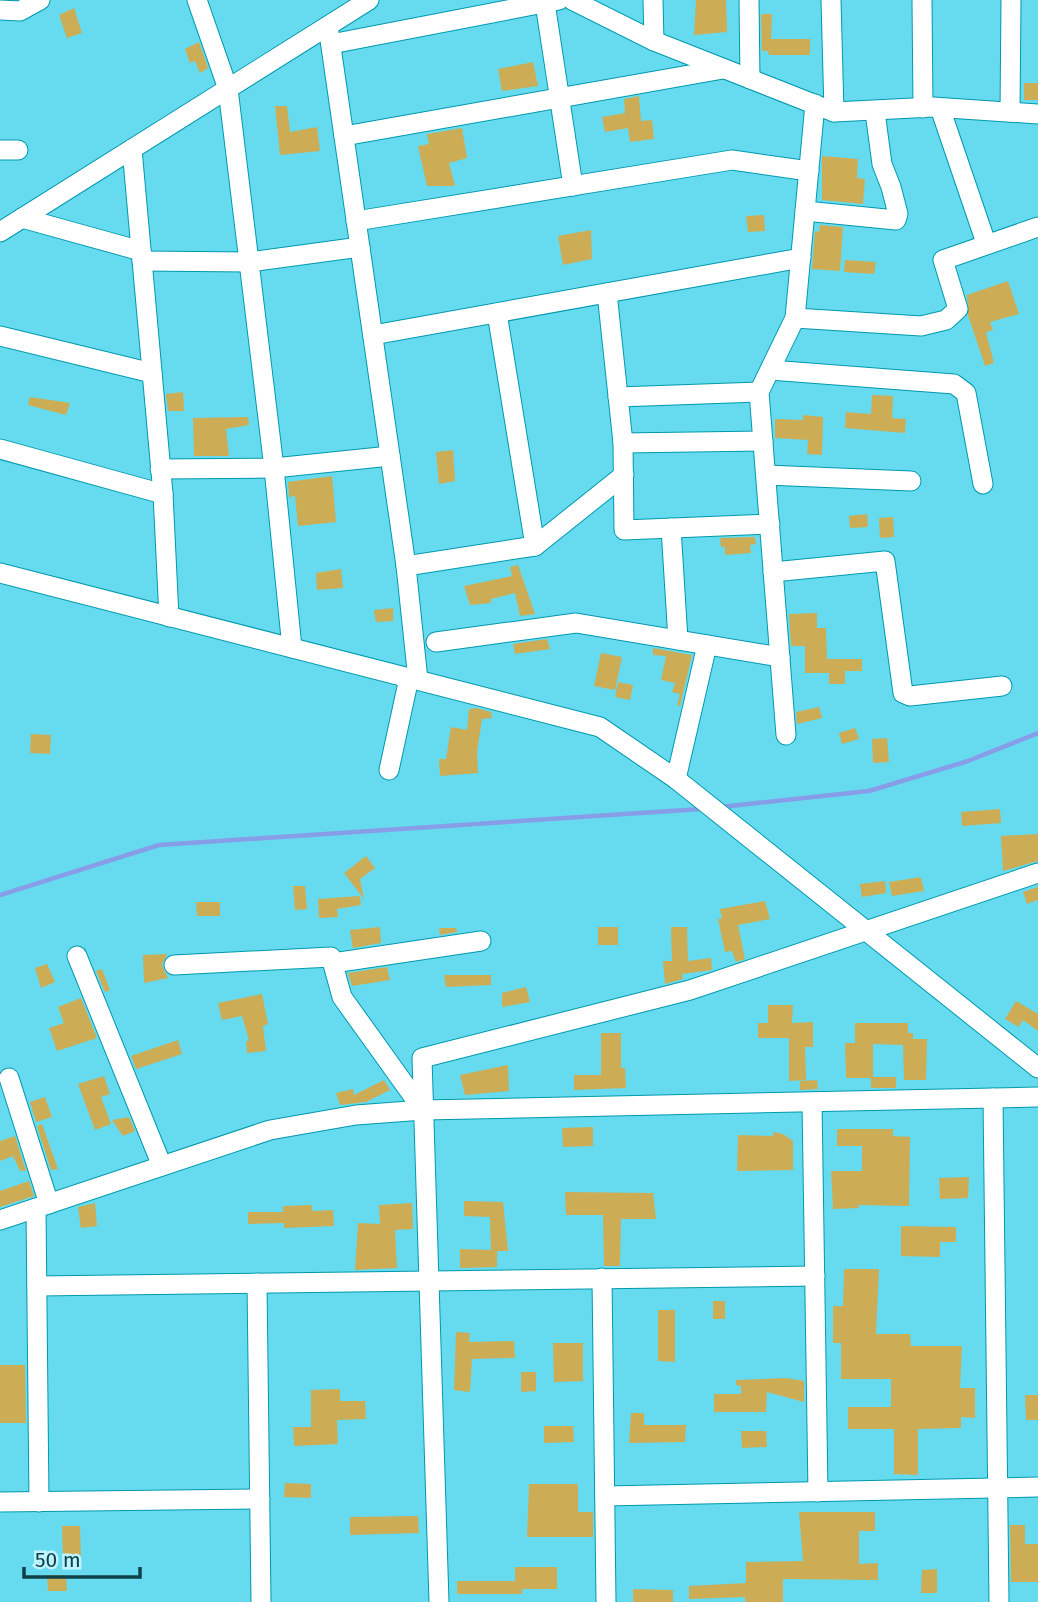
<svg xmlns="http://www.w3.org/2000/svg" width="1038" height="1602" viewBox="0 0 1038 1602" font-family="'Fira Sans',sans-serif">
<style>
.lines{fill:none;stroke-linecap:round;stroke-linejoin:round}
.stream{stroke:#879de8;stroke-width:4.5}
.building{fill:#ccad55}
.minor-casing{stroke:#0099ad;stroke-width:21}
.minor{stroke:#fff;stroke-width:19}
</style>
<rect width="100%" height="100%" fill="#66dbef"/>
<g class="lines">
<g class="stream">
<path d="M721 807 869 791 968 761 1038 733"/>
<path d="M0 895 159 845 701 809"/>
</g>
</g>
<g class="building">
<path d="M696 0H726L727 32 694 35Z"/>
<path d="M74 8 82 33 67 38 59 15Z"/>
<path d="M761 14H772L771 39H810V55H769L768 51H762Z"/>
<path d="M199 42 208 68 200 73 195 61 190 63 185 49Z"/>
<path d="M533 62 538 86 502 91 498 69Z"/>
<rect x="1024" y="83" width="14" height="17"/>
<path d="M639 96 641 121 652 120 654 139 630 142 628 128 605 132 602 117 625 113 624 99Z"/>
<path d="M275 106H287L290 132 317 127 320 151 280 155Z"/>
<path d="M462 128 467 158 449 163 455 186H427L418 146 429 144 427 134Z"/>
<path d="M822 156 858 159 857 178 865 179 863 204 822 200Z"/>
<path d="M764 215 765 231 748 232 746 216Z"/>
<path d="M820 225 843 227 840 271 812 269 815 231 819 232Z"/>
<path d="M591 230 592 259 563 265 558 236Z"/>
<path d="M845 260 876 262 874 274 844 272Z"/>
<path d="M1008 281 1019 314 990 322 993 330 986 332 994 363 985 366 968 315 967 295Z"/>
<path d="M183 392 184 411H168L166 394Z"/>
<path d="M872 395 893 396 892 418 906 419 905 433 845 428 846 412 871 414Z"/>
<path d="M30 397 70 403 66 415 28 405Z"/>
<path d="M803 415 823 417 822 455 807 454 808 440 775 438V419L803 420Z"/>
<path d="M248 417 249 425 226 429 229 456H194L193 418Z"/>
<path d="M453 450 455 481 439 484 436 452Z"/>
<path d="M332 476 336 522 298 526 295 496 289 497 288 482Z"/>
<path d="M867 514 868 527 850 528 849 516Z"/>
<path d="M893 517 894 537 880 538 879 518Z"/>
<path d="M755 537 756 544 750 545 751 553 725 555V547H721L720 538Z"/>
<path d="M518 565 535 614 520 616 515 593 491 599V603L470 605 464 586 512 576 510 567Z"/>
<path d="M341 569 343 588 317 590 316 573Z"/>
<path d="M393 608V621L376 622 374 610Z"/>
<path d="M817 613V628H826L827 659H862V671H845V684H829V673H805V646H791L789 614Z"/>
<path d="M547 639 550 649 515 654 513 644Z"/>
<path d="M653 648 692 655 680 706 677 705 680 694 672 692 675 683 661 680 666 656 653 655Z"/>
<path d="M601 653 622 657 615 690 594 686Z"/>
<path d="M618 682 633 685 630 700 615 697Z"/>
<path d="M819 707 822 718 797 724 796 712Z"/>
<path d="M477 708 491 712 492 718 482 719 477 752 478 773 440 776 439 759H446L451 727 467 730 469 709Z"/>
<path d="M855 728 859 739 842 744 839 733Z"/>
<path d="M31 734 51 735 50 754 30 753Z"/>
<path d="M887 738 889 762 873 763 872 739Z"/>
<path d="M1000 809 1001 823 962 826 961 812Z"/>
<path d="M1038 834V861L1003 871 1001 836Z"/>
<path d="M366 856 375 868 360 879 364 899 344 873Z"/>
<path d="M921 877 924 891 892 896 889 882Z"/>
<path d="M885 881 886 893 862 897 860 884Z"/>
<path d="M293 886H305L307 909 295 910Z"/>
<path d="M1038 887V900L1027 904 1023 892Z"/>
<path d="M360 896 361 905 337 909 338 917 319 918 318 899Z"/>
<path d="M765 901 770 919 738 925 745 959 736 962 732 951 725 952 718 919 722 918 720 909Z"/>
<path d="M196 902H220V916H197Z"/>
<path d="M380 927 381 943 353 948 350 930Z"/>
<rect x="598" y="927" width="20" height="18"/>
<path d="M671 927H687L688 961 711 958 712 970 682 974 683 979 665 984 663 961H672Z"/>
<path d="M439 928H456L457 932 440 935Z"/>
<path d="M167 954 162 965 168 978 144 983 143 955Z"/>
<path d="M47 964 55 982 41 988 35 968Z"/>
<path d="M387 967 390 980 352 986 348 973Z"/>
<path d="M102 969 110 990 105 992 96 971Z"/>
<path d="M444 975H491V985L446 987Z"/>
<path d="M526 987 530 1002 502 1007V993Z"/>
<path d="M262 994 268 1024 263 1026 266 1051 247 1053 246 1041H249L242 1016 222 1020 218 1003Z"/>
<path d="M81 998 97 1038 57 1051 49 1028 64 1023 58 1007Z"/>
<path d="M1016 1001 1038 1014V1031L1023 1020 1019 1027 1005 1019Z"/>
<path d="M768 1005H793L792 1023 813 1022V1047H805L806 1080 789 1081V1038H758V1023H768Z"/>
<path d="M855 1023H908V1033H913V1039H927L926 1080H904L903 1045 873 1044V1077H896V1088H871V1078H846L845 1043H855Z"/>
<path d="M601 1033H621V1068H625L626 1088 574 1090V1075H601Z"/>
<path d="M178 1040 182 1054 136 1069 131 1056Z"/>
<path d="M508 1065 509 1091 465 1095 460 1075Z"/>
<path d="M104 1076 110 1094 101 1097 111 1124 95 1130 78 1084Z"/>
<path d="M384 1080 390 1090 366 1102 340 1105 336 1093 353 1089 354 1095Z"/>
<path d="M817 1080 818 1089 800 1090V1081Z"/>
<path d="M45 1097 52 1117 36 1122 30 1102Z"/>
<path d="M129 1117 135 1131 123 1136 112 1120Z"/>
<path d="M42 1124 58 1169 51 1170 37 1126Z"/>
<path d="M593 1127V1146L563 1147 562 1128Z"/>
<path d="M837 1129H893V1136L910 1137 909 1206 858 1205 859 1208 833 1209 831 1171H862V1146H837Z"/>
<path d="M773 1132 783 1134 793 1141V1170L737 1171 738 1135 773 1136Z"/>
<path d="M15 1136 26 1171H20L13 1156 0 1161V1141Z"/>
<path d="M969 1177 968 1198 940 1199 939 1178Z"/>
<path d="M29 1181 34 1196 0 1207V1191Z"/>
<path d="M565 1192 653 1193 656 1219H621L620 1266H604L603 1215H566Z"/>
<path d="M464 1201 503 1202 508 1251H497V1267L460 1268V1249L491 1250 490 1217 464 1216Z"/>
<path d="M95 1203 97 1226 81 1228 78 1207Z"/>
<path d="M412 1203 413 1229 395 1230 397 1268 355 1270 358 1223 380 1224 379 1205Z"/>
<path d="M312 1205V1211L333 1210 334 1226 284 1228V1223L248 1224V1212H283V1206Z"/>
<path d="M901 1226 956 1227V1242H940V1257L901 1256Z"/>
<path d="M844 1269H879L876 1334H910L911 1346H962L960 1388H975V1418L961 1417V1428L918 1429V1475L894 1474V1429H848V1407H891V1379H841V1343H833V1306H843Z"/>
<rect x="713" y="1301" width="12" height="18"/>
<path d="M658 1310H675V1362L658 1361Z"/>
<path d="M456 1332 470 1333 469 1342 514 1341 515 1358 472 1359 470 1392 454 1390Z"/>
<path d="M553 1343H583V1381L554 1382Z"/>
<path d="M0 1365H25L26 1423H0Z"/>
<path d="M521 1372H536V1391L521 1392Z"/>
<path d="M786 1378 804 1381V1402L767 1392 766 1412H714V1394H741V1386L736 1385V1380Z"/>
<path d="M340 1389V1401H365L366 1419 337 1420 338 1444 294 1446 293 1427H311V1390Z"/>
<path d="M1025 1395H1038V1420H1026Z"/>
<path d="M631 1413H644V1425H686L685 1442 629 1443Z"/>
<path d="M544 1426H573L574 1442 544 1443Z"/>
<path d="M741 1431H766L767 1447 742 1448Z"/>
<path d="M285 1483 311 1484V1498L284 1497Z"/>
<path d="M529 1484H578V1512H593V1537H527Z"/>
<path d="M799 1512H875V1531H859V1564L878 1563V1580L783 1579V1602H745V1597L689 1599V1586L746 1583V1562L803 1561Z"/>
<path d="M418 1516 419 1533 350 1535V1517Z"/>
<path d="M1010 1525H1025V1544H1038V1582H1011Z"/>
<path d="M62 1526H80L81 1559H63Z"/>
<path d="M515 1567H557V1589H522V1594H457V1581H515Z"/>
<path d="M937 1569V1593H921L922 1570Z"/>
<path d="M47 1575H66L67 1591H48Z"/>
<path d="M633 1589 673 1590V1602H633Z"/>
</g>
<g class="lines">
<defs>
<g id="minor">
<path d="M197 0 228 89 274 468 292 648"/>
<path d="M572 0 654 41 834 112 933 107 1038 114"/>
<path d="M653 0 654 41"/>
<path d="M749 0 750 79"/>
<path d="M831 0 834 112"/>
<path d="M922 0 923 108"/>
<path d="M545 3 573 186"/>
<path d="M0 10 20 11 40 0"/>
<path d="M328 26 406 566 418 680"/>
<path d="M331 44 559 0"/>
<path d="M940 108 986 243"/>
<path d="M1010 112 1011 0"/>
<path d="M344 136 723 69"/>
<path d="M132 149 163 494 169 617"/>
<path d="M0 150H18"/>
<path d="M805 211 896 220 898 214 891 187 882 164 875 112"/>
<path d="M22 218 141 251"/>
<path d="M356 221 732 160 809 171"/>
<path d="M0 232 369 0"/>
<path d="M142 261 249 262 360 247"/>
<path d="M607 293 623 443 624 530 770 524"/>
<path d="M497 313 535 546"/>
<path d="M795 318 921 326 946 320 958 309 943 260 1038 227"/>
<path d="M373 335 801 258"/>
<path d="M0 336 152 373"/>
<path d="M770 370 954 384 966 393 983 484"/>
<path d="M618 397 759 392"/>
<path d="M623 443 763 441"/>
<path d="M0 449 163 494"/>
<path d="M160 469 274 468 390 456"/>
<path d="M766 475 911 481"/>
<path d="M671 528 678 640"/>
<path d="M406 566 535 546 624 475"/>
<path d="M773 572 885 561 903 693 910 696 1002 686"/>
<path d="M0 573 600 727 676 779 1038 1068"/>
<path d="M436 642 576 623 780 657"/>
<path d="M786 735 759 392 795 318 815 104"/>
<path d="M389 770 409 678"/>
<path d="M676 779 707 645"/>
<path d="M77 956 162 1166"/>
<path d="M333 963 481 941"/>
<path d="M174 965 331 957 342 997 423 1110"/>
<path d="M9 1078 49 1204"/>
<path d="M993 1098 999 1602"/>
<path d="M812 1102 818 1492"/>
<path d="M36 1208 39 1502"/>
<path d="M0 1220 270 1130 356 1115 423 1110 1038 1097"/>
<path d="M602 1278 606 1602"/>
<path d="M257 1283 261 1602"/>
<path d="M37 1286 815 1276"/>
<path d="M605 1496 1038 1487"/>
<path d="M0 1502 260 1499"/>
<path d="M439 1602 422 1058 690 990 1038 873"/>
</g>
</defs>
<use href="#minor" class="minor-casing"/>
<use href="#minor" class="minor"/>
</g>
<path d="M24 1567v10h116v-10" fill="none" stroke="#0c414a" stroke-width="3.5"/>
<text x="35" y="1567" font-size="21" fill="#0c414a" stroke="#bff3fd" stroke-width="5" paint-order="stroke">50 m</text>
</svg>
